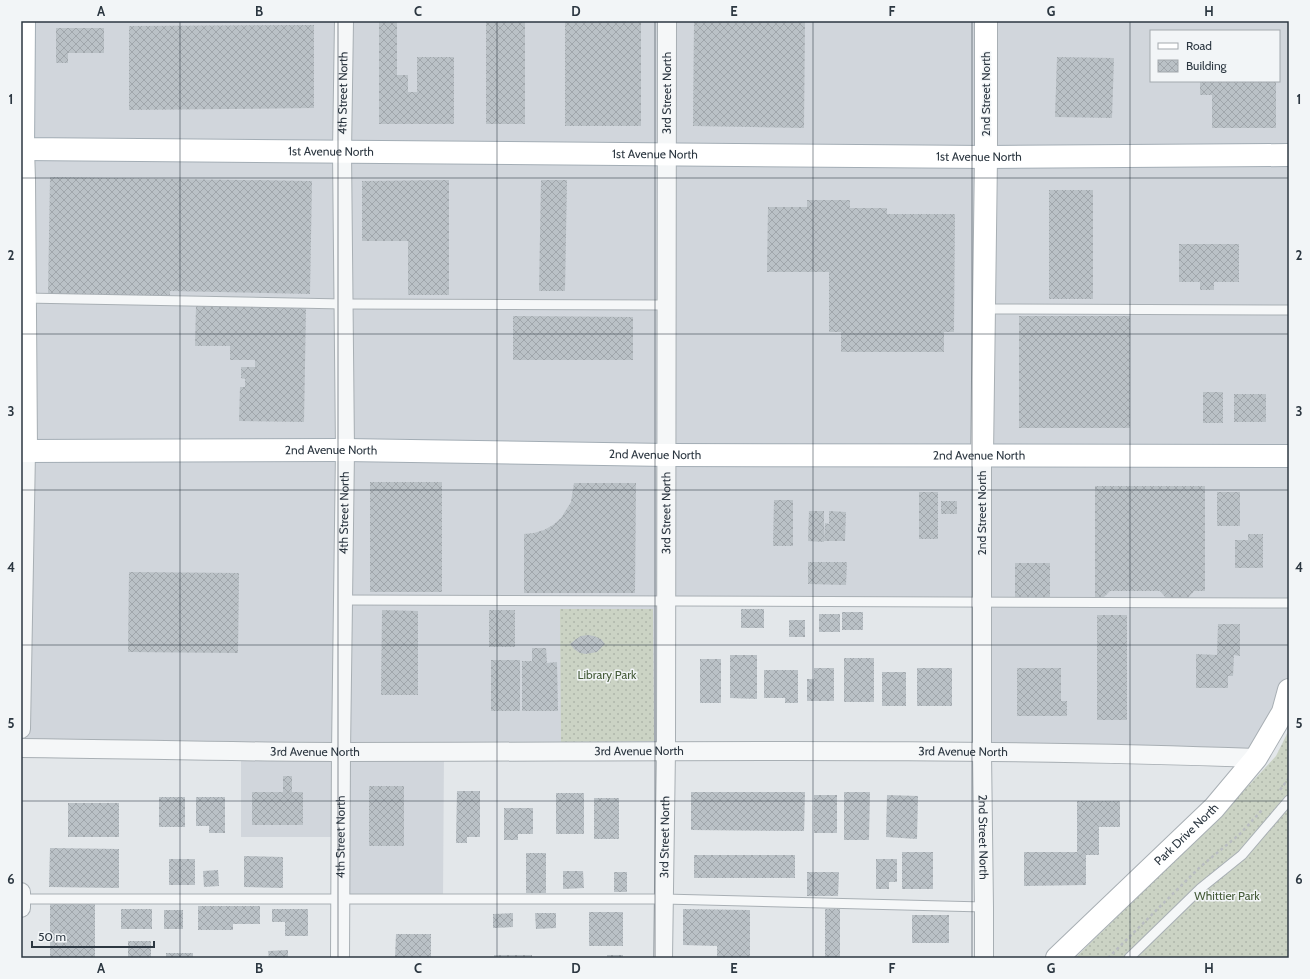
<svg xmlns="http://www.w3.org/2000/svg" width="1310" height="979" viewBox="0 0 1310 979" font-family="Cabin,sans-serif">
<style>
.built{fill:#d1d6dc;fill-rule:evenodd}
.grass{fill:url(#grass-dots)}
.building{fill:url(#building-cross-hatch)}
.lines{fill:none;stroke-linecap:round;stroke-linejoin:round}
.lane-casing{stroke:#a8afb4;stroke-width:11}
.street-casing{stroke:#a8afb4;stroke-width:20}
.secondary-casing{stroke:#a8afb4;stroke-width:24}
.primary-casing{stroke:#a3adb5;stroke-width:24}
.path{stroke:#b9bdc1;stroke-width:2.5;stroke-dasharray:3 3;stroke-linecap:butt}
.lane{stroke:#f5f7f8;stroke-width:9}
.street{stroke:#f5f7f8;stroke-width:18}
.secondary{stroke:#fff;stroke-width:22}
.primary{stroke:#fff;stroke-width:22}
.grid{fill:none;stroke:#2c3741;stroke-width:1;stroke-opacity:0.55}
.labels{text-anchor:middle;stroke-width:3;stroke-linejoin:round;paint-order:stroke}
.street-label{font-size:12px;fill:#2c3741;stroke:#f2f5f7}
.park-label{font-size:12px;fill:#465c3a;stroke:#f2f5f7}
.neatline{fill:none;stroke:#2c3741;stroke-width:1.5}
.grid-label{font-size:13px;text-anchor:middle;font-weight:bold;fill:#2c3741}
</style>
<defs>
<pattern id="grass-dots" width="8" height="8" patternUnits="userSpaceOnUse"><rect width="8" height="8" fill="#cbd3c4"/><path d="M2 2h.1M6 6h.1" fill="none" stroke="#aeb6aa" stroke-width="1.8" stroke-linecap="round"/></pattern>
<pattern id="building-cross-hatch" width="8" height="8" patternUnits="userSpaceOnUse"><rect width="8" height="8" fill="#bac1c6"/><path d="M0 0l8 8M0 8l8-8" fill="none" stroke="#a0a6ab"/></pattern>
</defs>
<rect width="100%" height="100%" fill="#e3e7ea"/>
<path class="built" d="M21 21H1289V690L1256 758 982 753V603L667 601 666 750 444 751 443 899H340V837H241V751L21 748ZM1151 31H1279V81H1151Z"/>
<g class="grass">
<path d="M560 609H653L654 741 561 742Z"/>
<path d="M1289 730V958H1075L1198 838 1252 782 1276 756Z"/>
</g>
<g class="building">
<path d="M379 21H397V75H408V92H417V57H454V124H379Z"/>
<rect x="486" y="21" width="39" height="103"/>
<rect x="565" y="21" width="76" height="105"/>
<path d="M694 21H805L804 128 693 126Z"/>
<path d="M314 25V108L129 110V26Z"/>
<path d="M56 28H104V53H68V63H56Z"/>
<path d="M1057 57 1114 58 1112 118 1055 117Z"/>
<path d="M1200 81H1276V128H1212V95H1200Z"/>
<path d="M50 177 312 181 310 294 170 291V297L48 295Z"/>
<path d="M449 180V295H408V241H362V181Z"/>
<path d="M541 180H567L565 291H539Z"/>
<rect x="1049" y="190" width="44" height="109"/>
<path d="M807 200H850V208H887V214H955L954 332H944V352H841V332H829V272H767L768 207H807Z"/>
<path d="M1179 244H1239V282H1214V290H1200V282H1179Z"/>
<path d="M196 306 306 308 304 422 239 421 240 387H245V379L241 378V367H255V360H230V346H195Z"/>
<path d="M513 316 633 317V360H513Z"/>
<rect x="1019" y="316" width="111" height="112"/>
<rect x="1203" y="392" width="20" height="31"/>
<rect x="1234" y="394" width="32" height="28"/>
<rect x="370" y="482" width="72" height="110"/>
<path d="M574 483H636L635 593H524V534L534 533 544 530 553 525 561 518 571 502Z"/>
<path d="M1095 486H1205V591H1194L1188 598H1166L1160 591H1110L1104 597H1095Z"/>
<rect x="919" y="492" width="19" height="47"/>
<rect x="1217" y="492" width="23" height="34"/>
<path d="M774 500H793V546H773Z"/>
<rect x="941" y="501" width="16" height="13"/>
<path d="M809 511H824V542L808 541Z"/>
<path d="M829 511 846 512 845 541H824L825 523 829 524Z"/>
<path d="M1248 534H1263V568H1235V540H1248Z"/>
<path d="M808 562H847L846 585 808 584Z"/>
<rect x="1015" y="563" width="35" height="36"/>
<path d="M129 572 239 573 238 653 128 652Z"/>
<rect x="741" y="609" width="23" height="19"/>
<path d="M382 610 418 611V695H381Z"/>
<rect x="489" y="610" width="26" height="37"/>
<rect x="842" y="612" width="21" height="18"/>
<rect x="819" y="614" width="21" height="18"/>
<rect x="1097" y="615" width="30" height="105"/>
<rect x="789" y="620" width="16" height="17"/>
<path d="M1218 624H1240V656L1234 655 1233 676H1228V688H1196V654L1217 655Z"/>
<path d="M588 635 594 636 601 639 605 644 597 652 586 654 580 653 574 649 570 644 576 639 581 636Z"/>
<path d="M532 648H546L547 663 557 662 558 711H522V661H532Z"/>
<path d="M730 655H757V699L730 698Z"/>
<rect x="844" y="658" width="30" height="44"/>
<rect x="700" y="659" width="21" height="44"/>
<rect x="491" y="660" width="29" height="51"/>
<path d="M814 668H834V701H807V679H814Z"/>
<rect x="917" y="668" width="35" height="38"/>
<path d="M1017 668H1061V701H1067V716H1017Z"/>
<path d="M764 670H798V703H785V698H764Z"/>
<rect x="882" y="672" width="24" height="34"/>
<path d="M283 776H292V792H303V825H252V792H283Z"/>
<rect x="369" y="786" width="35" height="60"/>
<path d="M457 791H480V837H467V843H456Z"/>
<path d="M691 792H805L804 831 691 830Z"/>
<path d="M844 792H870L869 840H844Z"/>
<rect x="556" y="793" width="28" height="41"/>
<rect x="814" y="795" width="23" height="38"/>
<path d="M887 795 918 796 917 839 886 837Z"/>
<rect x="159" y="797" width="26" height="30"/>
<path d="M196 797H225V833H209V826H196Z"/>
<rect x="594" y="798" width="25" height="41"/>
<path d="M1077 801H1120V827H1099V855H1086V885L1024 886V852H1077Z"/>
<rect x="68" y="803" width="51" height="34"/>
<path d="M504 808H533V834H518V840H504Z"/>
<path d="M50 848 119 849V888L49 887Z"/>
<rect x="902" y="852" width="31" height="37"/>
<rect x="526" y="853" width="20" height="40"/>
<rect x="694" y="855" width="101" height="23"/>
<path d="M244 856 283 857V888L244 887Z"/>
<rect x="169" y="859" width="26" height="26"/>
<path d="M876 859H897V882H889V889H876Z"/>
<path d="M218 870 219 886 204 887 203 871Z"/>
<path d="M563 871H583L584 888 563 889Z"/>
<rect x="614" y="872" width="13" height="20"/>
<path d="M807 872H839L838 896H807Z"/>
<rect x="50" y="904" width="45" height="54"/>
<path d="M198 906H260V924H233V930H198Z"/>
<rect x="121" y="909" width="31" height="20"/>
<path d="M272 909H308V936H285V922H272Z"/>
<path d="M683 909 750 910V958H717V946L683 945Z"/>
<rect x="825" y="909" width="15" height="49"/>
<rect x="164" y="910" width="19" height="19"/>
<rect x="589" y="912" width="34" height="34"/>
<path d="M513 913V927L493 928V914Z"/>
<path d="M535 913H556V928L536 929Z"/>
<rect x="912" y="915" width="37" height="28"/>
<path d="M396 934H431V957L395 958Z"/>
<rect x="128" y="941" width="23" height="17"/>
<path d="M288 950V958H269L268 951Z"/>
<rect x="166" y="953" width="27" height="5"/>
<rect x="494" y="955" width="38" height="3"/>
<rect x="607" y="955" width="16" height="3"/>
</g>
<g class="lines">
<defs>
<g id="lane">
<path d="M24 298 344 304 667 305"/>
<path d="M984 309 1289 310"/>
<path d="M343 600 1289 603"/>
<path d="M21 899H664L984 907"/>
<path d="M1129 958 1201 888 1242 855 1289 800"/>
</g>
<g id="street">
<path id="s1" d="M982 455V753L984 907V958"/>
<path d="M21 729 26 451"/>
<path id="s2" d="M21 748C129 749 236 752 344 752 648 752 952 747 1256 758"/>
<path d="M21 892V908"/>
<path id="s3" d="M340 958 341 752 345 450 342 152 344 21"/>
<path id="s4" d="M663 958 666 750 667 21"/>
</g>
<g id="secondary">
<path d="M21 149H23L24 180 26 451"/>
<path d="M982 455 986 157V21"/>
<path id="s5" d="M1057 958 1214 808 1256 758 1283 712 1289 690"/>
</g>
<g id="primary">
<path id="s6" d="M24 21 23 149 986 157 1289 155"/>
<path id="s7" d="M21 451 345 450 667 455 1289 456"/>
</g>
</defs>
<use href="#lane" class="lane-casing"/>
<use href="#street" class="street-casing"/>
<use href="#secondary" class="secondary-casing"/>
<use href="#primary" class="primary-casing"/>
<g class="path">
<path d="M1280 790 1289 778"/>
<path d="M1108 958 1200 867 1240 834 1263 809"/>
</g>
<use href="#lane" class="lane"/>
<use href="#street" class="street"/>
<use href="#secondary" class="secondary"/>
<use href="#primary" class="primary"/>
</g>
<path class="grid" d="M180 21V958M338 21V958M497 21V958M655 21V958M813 21V958M972 21V958M1130 21V958M21 178H1289M21 334H1289M21 490H1289M21 645H1289M21 801H1289"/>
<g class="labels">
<g class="street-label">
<text dy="4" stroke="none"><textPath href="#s3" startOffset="865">4th Street North</textPath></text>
<text dy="4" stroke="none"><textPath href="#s4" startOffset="865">3rd Street North</textPath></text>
<text transform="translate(986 94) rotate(-90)" y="4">2nd Street North</text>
<text dy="4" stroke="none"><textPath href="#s6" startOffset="436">1st Avenue North</textPath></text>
<text dy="4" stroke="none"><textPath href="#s6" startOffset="760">1st Avenue North</textPath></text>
<text dy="4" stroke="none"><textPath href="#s6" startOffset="1084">1st Avenue North</textPath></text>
<text dy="4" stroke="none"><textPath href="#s7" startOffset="310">2nd Avenue North</textPath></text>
<text dy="4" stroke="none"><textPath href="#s7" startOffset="634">2nd Avenue North</textPath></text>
<text dy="4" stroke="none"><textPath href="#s7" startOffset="958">2nd Avenue North</textPath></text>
<text dy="4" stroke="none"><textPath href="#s3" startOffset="445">4th Street North</textPath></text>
<text transform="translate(982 513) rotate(-90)" y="4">2nd Street North</text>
<text dy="4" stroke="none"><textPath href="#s4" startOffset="445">3rd Street North</textPath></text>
<text dy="4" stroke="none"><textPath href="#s2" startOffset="294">3rd Avenue North</textPath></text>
<text dy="4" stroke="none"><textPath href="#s2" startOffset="618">3rd Avenue North</textPath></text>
<text dy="4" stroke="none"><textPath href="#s2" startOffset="942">3rd Avenue North</textPath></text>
<text dy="4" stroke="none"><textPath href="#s5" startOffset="179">Park Drive North</textPath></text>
<text dy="4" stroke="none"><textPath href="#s3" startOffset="121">4th Street North</textPath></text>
<text dy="4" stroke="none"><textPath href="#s4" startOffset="121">3rd Street North</textPath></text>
<text dy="4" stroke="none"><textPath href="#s1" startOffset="382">2nd Street North</textPath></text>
</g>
<g class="park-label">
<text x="607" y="679">Library Park</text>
<text x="1227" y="900">Whittier Park</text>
</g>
</g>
<rect width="1310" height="979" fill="none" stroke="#f2f5f7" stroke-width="44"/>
<rect x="1150" y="30" width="130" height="52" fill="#f2f5f7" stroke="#a3a9ae"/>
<rect x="1158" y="43" width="20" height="6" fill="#ffffff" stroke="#a3a9ae"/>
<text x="1186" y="50" font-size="12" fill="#2c3741">Road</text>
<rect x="1158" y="60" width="20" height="12" fill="url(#building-cross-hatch)" stroke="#a3a9ae"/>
<text x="1186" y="70" font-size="12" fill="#2c3741">Building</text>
<path d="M32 941v6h122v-6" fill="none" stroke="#2c3741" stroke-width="2"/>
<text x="38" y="941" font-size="12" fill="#2c3741" stroke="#f2f5f7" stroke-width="3" paint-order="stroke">50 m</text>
<rect x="22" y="22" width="1266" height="935" class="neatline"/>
<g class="grid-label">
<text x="101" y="16">A</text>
<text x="259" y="16">B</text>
<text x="418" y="16">C</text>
<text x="576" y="16">D</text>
<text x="734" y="16">E</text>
<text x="892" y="16">F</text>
<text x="1051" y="16">G</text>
<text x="1209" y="16">H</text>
<text x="11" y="104">1</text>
<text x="1299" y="104">1</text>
<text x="11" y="260">2</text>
<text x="1299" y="260">2</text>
<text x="11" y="416">3</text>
<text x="1299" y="416">3</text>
<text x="11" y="572">4</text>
<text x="1299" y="572">4</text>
<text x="11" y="728">5</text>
<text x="1299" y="728">5</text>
<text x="11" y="884">6</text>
<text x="1299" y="884">6</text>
<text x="101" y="973">A</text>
<text x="259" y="973">B</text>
<text x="418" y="973">C</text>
<text x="576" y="973">D</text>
<text x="734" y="973">E</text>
<text x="892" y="973">F</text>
<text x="1051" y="973">G</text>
<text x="1209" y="973">H</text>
</g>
</svg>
